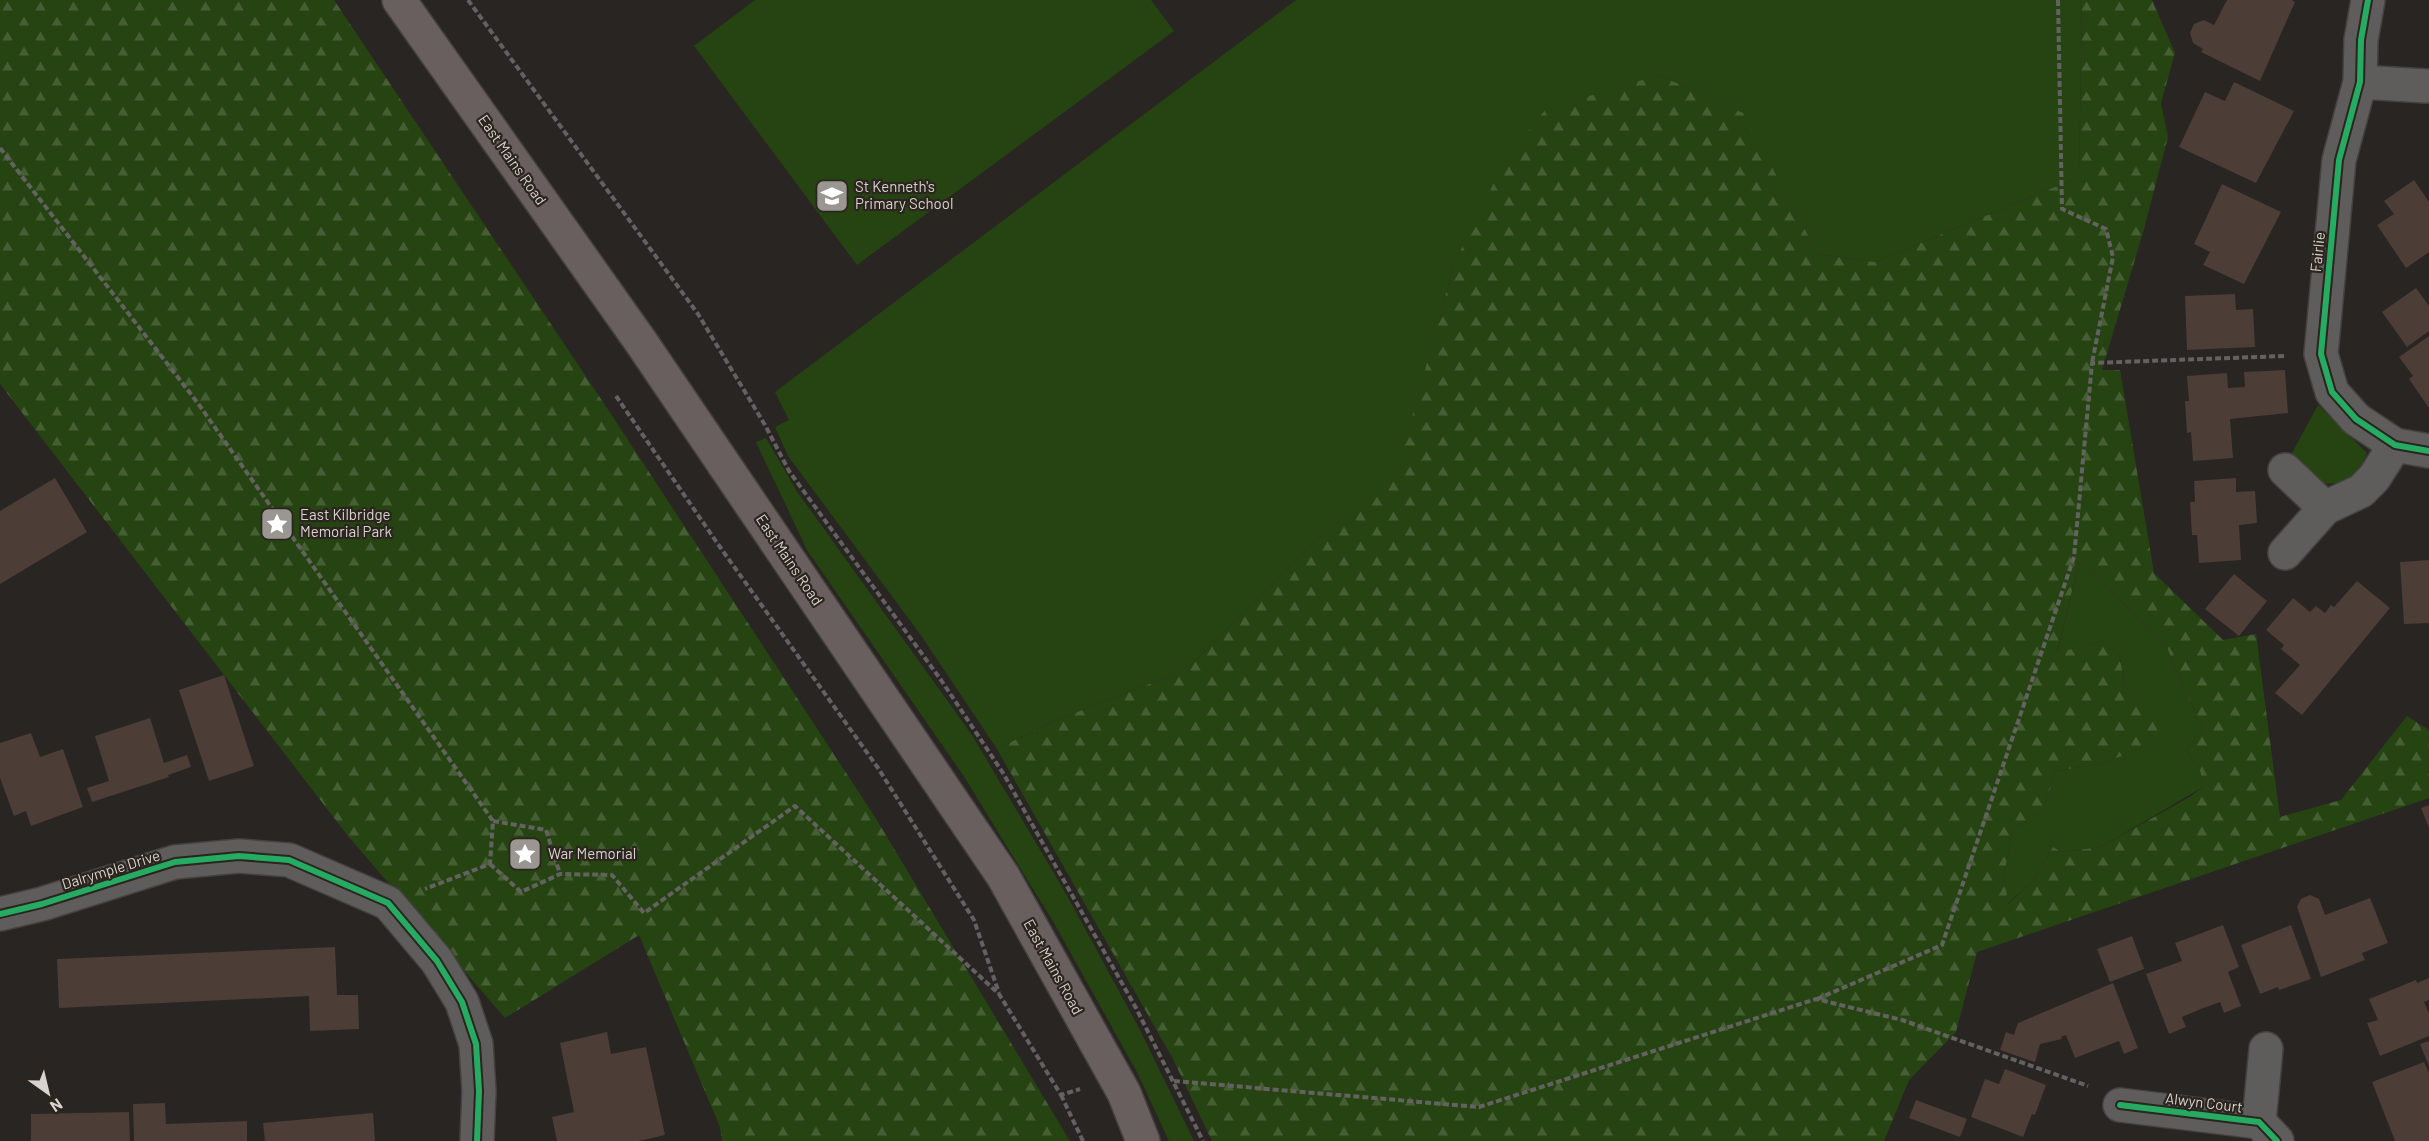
<svg xmlns="http://www.w3.org/2000/svg" width="2429" height="1141" viewBox="0 0 2429 1141" font-family="Barlow,sans-serif">
<style>
.green{fill:#264412}
.forest{fill:url(#forest-firs);fill-rule:evenodd}
.building{fill:#4c3d36}
.lines{fill:none;stroke-linecap:round;stroke-linejoin:round}
.minor-casing{stroke:#44413f;stroke-width:36}
.major-casing{stroke:#44413f;stroke-width:36}
.path{stroke:#646260;stroke-width:4;stroke-dasharray:6 3;stroke-linecap:butt}
.minor{stroke:#5f5d5b;stroke-width:33}
.major{stroke:#695f5e;stroke-width:33}
.cycleway-casing{stroke:#2b241f;stroke-width:10}
.cycleway{stroke:#26ab63;stroke-width:6}
.labels{text-anchor:middle;stroke-width:4.5;stroke-linejoin:round;paint-order:stroke}
.street-label{font-size:15px;fill:#d7d3cf;stroke:#2b241f}
.poi-label{font-size:15px;fill:#d7d3cf;stroke:#2b241f;text-anchor:start}
</style>
<defs>
<pattern id="forest-firs" width="22" height="20" patternUnits="userSpaceOnUse" patternTransform="scale(1.5)"><rect width="22" height="20" fill="#264412"/><path d="M5 1l3.5 6h-7zM16 11l3.5 6h-7z" fill="#455e33"/></pattern>
</defs>
<rect width="100%" height="100%" fill="#282522"/>
<g class="green">
<path d="M755 0H1151L1174 31 857 265 694 46Z"/>
<path d="M1296 0H2082L2079 177 1875 262 1818 254 1742 113 1659 75 1454 264 1400 465 1313 544 1192 664 1180 672 1049 723 997 749 920 634 788 456 775 427 789 420 775 392Z"/>
<path d="M2318 405 2367 453C2357 481 2326 496 2302 471 2298 467 2295 460 2291 455Z"/>
<path d="M766 438 796 490 972 735 1065 892 1139 1028 1194 1141H1169L1138 1074 1054 923 963 775 807 550 756 442Z"/>
<path d="M2079 562 2164 641 2203 730 2186 750 2200 770 2203 787 2101 847 2061 852 2053 847 2032 882 2007 904 2004 875 2012 831 2043 810 2056 771 2100 764 2166 739 2125 686 2119 653 2101 641 2057 654Z"/>
</g>
<g class="forest">
<path d="M0 0H334L609 411 875 817 1070 1141H722L720 1127 639 935 505 1018 348 836 0 384Z"/>
<path d="M2082 0H2152L2175 53 2161 103 2168 137 2144 229 2102 370H2120L2154 573 2223 640 2256 634 2280 817 2341 800 2407 716 2429 730V798L1977 952 1956 1032 1909 1080 1884 1141H1212L1173 1059 997 749 1049 723 1180 672 1192 664 1313 544 1399 465 1454 264 1504 162 1546 109 1659 75 1743 113 1818 254 1875 262 2079 177ZM2079 562 2164 641 2203 730 2186 750 2200 770 2203 787 2191 796 2101 847 2062 852 2053 847 2032 882 2008 904 2004 875 2012 831 2043 810 2056 771 2100 764 2167 739 2125 686 2119 653 2102 641 2057 653Z"/>
</g>
<g class="building">
<path d="M2227 0H2292L2295 2 2260 81 2201 52 2203 49 2193 43 2190 33 2194 24 2204 20 2214 25Z"/>
<path d="M2234 82 2294 111 2256 183 2179 147 2205 92 2225 101Z"/>
<path d="M2414 180 2429 202V252L2406 268 2377 225 2394 214 2384 201Z"/>
<path d="M2222 184 2281 212 2244 284 2203 265 2210 252 2194 244Z"/>
<path d="M2416 288 2429 306V331L2407 347 2382 312Z"/>
<path d="M2235 294 2236 310 2253 309 2255 347 2187 350 2185 296Z"/>
<path d="M2429 336V408L2409 379 2413 376 2399 357Z"/>
<path d="M2285 370 2288 413 2230 419 2233 458 2193 461 2191 432 2187 433 2185 401H2189L2187 376 2227 373 2228 388 2245 387 2244 372Z"/>
<path d="M55 478 87 532 0 584V511Z"/>
<path d="M2236 478V492L2255 491 2257 523 2239 525 2241 560 2199 563 2197 535H2192L2190 502H2195L2194 481Z"/>
<path d="M2429 560V623L2404 624 2400 562Z"/>
<path d="M2234 574 2267 601 2239 636 2205 609Z"/>
<path d="M2357 581 2390 608 2302 715 2275 693 2300 665 2281 649 2284 645 2266 630 2293 598 2310 612 2316 606 2325 613 2331 605 2334 607Z"/>
<path d="M224 675 254 766 209 781 179 690Z"/>
<path d="M150 718 164 763 187 755 191 767 168 775 169 777 92 802 87 788 109 781 95 736Z"/>
<path d="M31 733 40 757 63 749 83 807 31 826 26 811 14 816 0 778V743Z"/>
<path d="M2429 805V828L2421 808Z"/>
<path d="M2310 895 2319 899 2325 915 2370 898 2388 943 2362 953 2365 960 2321 977 2297 907 2301 899Z"/>
<path d="M2223 925 2239 967 2228 972 2241 1006 2224 1013 2220 1002 2201 1009 2182 1017 2186 1027 2169 1034 2146 974 2182 961 2175 943Z"/>
<path d="M2291 925 2311 979 2279 990 2278 987 2260 994 2241 945Z"/>
<path d="M2132 936 2144 969 2110 982 2097 949Z"/>
<path d="M335 947 337 995H358L359 1029 310 1031 309 996 59 1008 57 959Z"/>
<path d="M2429 978V1000L2424 1002 2429 1013V1036L2380 1056 2367 1023 2378 1020 2369 999 2416 980 2417 983Z"/>
<path d="M2113 983 2138 1048 2124 1054 2119 1041 2075 1058 2066 1035 2061 1037 2062 1039 2040 1044 2035 1062 2000 1050 2006 1032 2014 1035 2018 1023Z"/>
<path d="M607 1032 611 1054 646 1047 665 1135 639 1141H557L552 1117 574 1112 560 1043Z"/>
<path d="M2429 1041V1066L2420 1044Z"/>
<path d="M2424 1062 2429 1073V1141H2395L2372 1082Z"/>
<path d="M2005 1069 2046 1085 2035 1115 2032 1114 2023 1137 1971 1117 1985 1079 1999 1084Z"/>
<path d="M1916 1100 1967 1119 1960 1137 1909 1118Z"/>
<path d="M165 1103 166 1124 247 1121V1141H134L133 1104Z"/>
<path d="M129 1112 130 1141H31V1114Z"/>
<path d="M373 1113 375 1141H265L263 1123Z"/>
</g>
<g class="lines">
<defs>
<g id="minor">
<path d="M2368 0 2361 40 2360 82 2339 160 2321 354 2332 392 2356 419 2395 445 2429 451"/>
<path d="M2360 82 2426 86"/>
<path d="M2285 470 2325 508"/>
<path d="M2285 553 2325 508 2361 491 2374 478 2395 445"/>
<path d="M0 914 42 904 175 862 239 856 289 860 388 903 437 961 462 1002 476 1044 479 1091 477 1141"/>
<path d="M2120 1105 2259 1122 2277 1141"/>
<path d="M2259 1122 2266 1049"/>
</g>
<path id="major" d="M399 0 641 342 1003 876 1124 1093 1143 1141"/>
</defs>
<use href="#minor" class="minor-casing"/>
<use href="#major" class="major-casing"/>
<g class="path">
<path d="M468 0 698 314 765 425 789 471 941 680 1003 773 1136 1008 1203 1141"/>
<path d="M2058 0 2062 209 2106 229 2113 257 2092 363"/>
<path d="M0 148 197 402 493 821 490 864 425 889"/>
<path d="M616 396 720 547 878 768 974 920 999 993"/>
<path d="M493 821 546 830 560 874"/>
<path d="M490 864 521 892 560 874 612 875 644 913 795 806 999 994 1061 1095 1080 1089"/>
<path d="M1817 999 1942 945 2074 557 2092 363 2285 356"/>
<path d="M1174 1081 1479 1107 1816 999 1902 1020 2088 1086"/>
<path d="M1061 1095 1083 1141"/>
</g>
<use href="#minor" class="minor"/>
<use href="#major" class="major"/>
<defs>
<g id="cycleway">
<path d="M2368 0 2361 40 2360 82 2339 160 2321 354 2332 392 2356 419 2395 445 2429 451"/>
<path d="M0 914 42 904 175 862 239 856 289 860 388 903 437 961 462 1002 476 1044 479 1091 477 1141"/>
<path d="M2120 1105 2259 1122 2277 1141"/>
</g>
</defs>
<use href="#cycleway" class="cycleway-casing"/>
<use href="#cycleway" class="cycleway"/>
</g>
<defs>
<symbol id="school-square" viewBox="-11 -11 22 22"><rect x="-9" y="-9" width="18" height="18" rx="4" fill="#9a9692" stroke="#2b241f"/><path d="M0-5L7-2L0 1L-7-2ZM-4 1L0 2.5L4 1V4Q0 6-4 4Z" fill="#fff"/></symbol>
<symbol id="sight-square" viewBox="-11 -11 22 22"><rect x="-9" y="-9" width="18" height="18" rx="4" fill="#9a9692" stroke="#2b241f"/><path d="M0-6L1.8-2.2L6-1.7L2.9 1.2L3.7 5.4L0 3.3L-3.7 5.4L-2.9 1.2L-6-1.7L-1.8-2.2Z" fill="#fff"/></symbol>
</defs>
<g fill-rule="evenodd">
<use href="#school-square" x="813" y="177" width="38" height="38"/>
<use href="#sight-square" x="258" y="505" width="38" height="38"/>
<use href="#sight-square" x="506" y="835" width="38" height="38"/>
</g>
<g class="labels">
<g class="street-label">
<text transform="translate(512 160) rotate(55)" y="5">East Mains Road</text>
<text transform="translate(2318 252) rotate(-84)" y="5">Fairlie</text>
<text transform="translate(789 560) rotate(56)" y="5">East Mains Road</text>
<text transform="translate(111 870) rotate(-17)" y="5">Dalrymple Drive</text>
<text transform="translate(1053 967) rotate(61)" y="5">East Mains Road</text>
<text transform="translate(2204 1103) rotate(7)" y="5">Alwyn Court</text>
</g>
<g class="poi-label">
<text x="855" y="192">St Kenneth's<tspan x="855" dy="17">Primary School</tspan></text>
<text x="300" y="520">East Kilbridge<tspan x="300" dy="17">Memorial Park</tspan></text>
<text x="548" y="859">War Memorial</text>
</g>
</g>
<g transform="translate(48 1093) rotate(146)" stroke="#2b241f" stroke-width="4.5" paint-order="stroke">
<path d="M0-4.5L10 22L0 15L-10 22Z" fill="#d7d3cf"/>
<text y="-9" font-size="16" font-weight="bold" text-anchor="middle" fill="#d7d3cf">N</text>
</g>
</svg>
